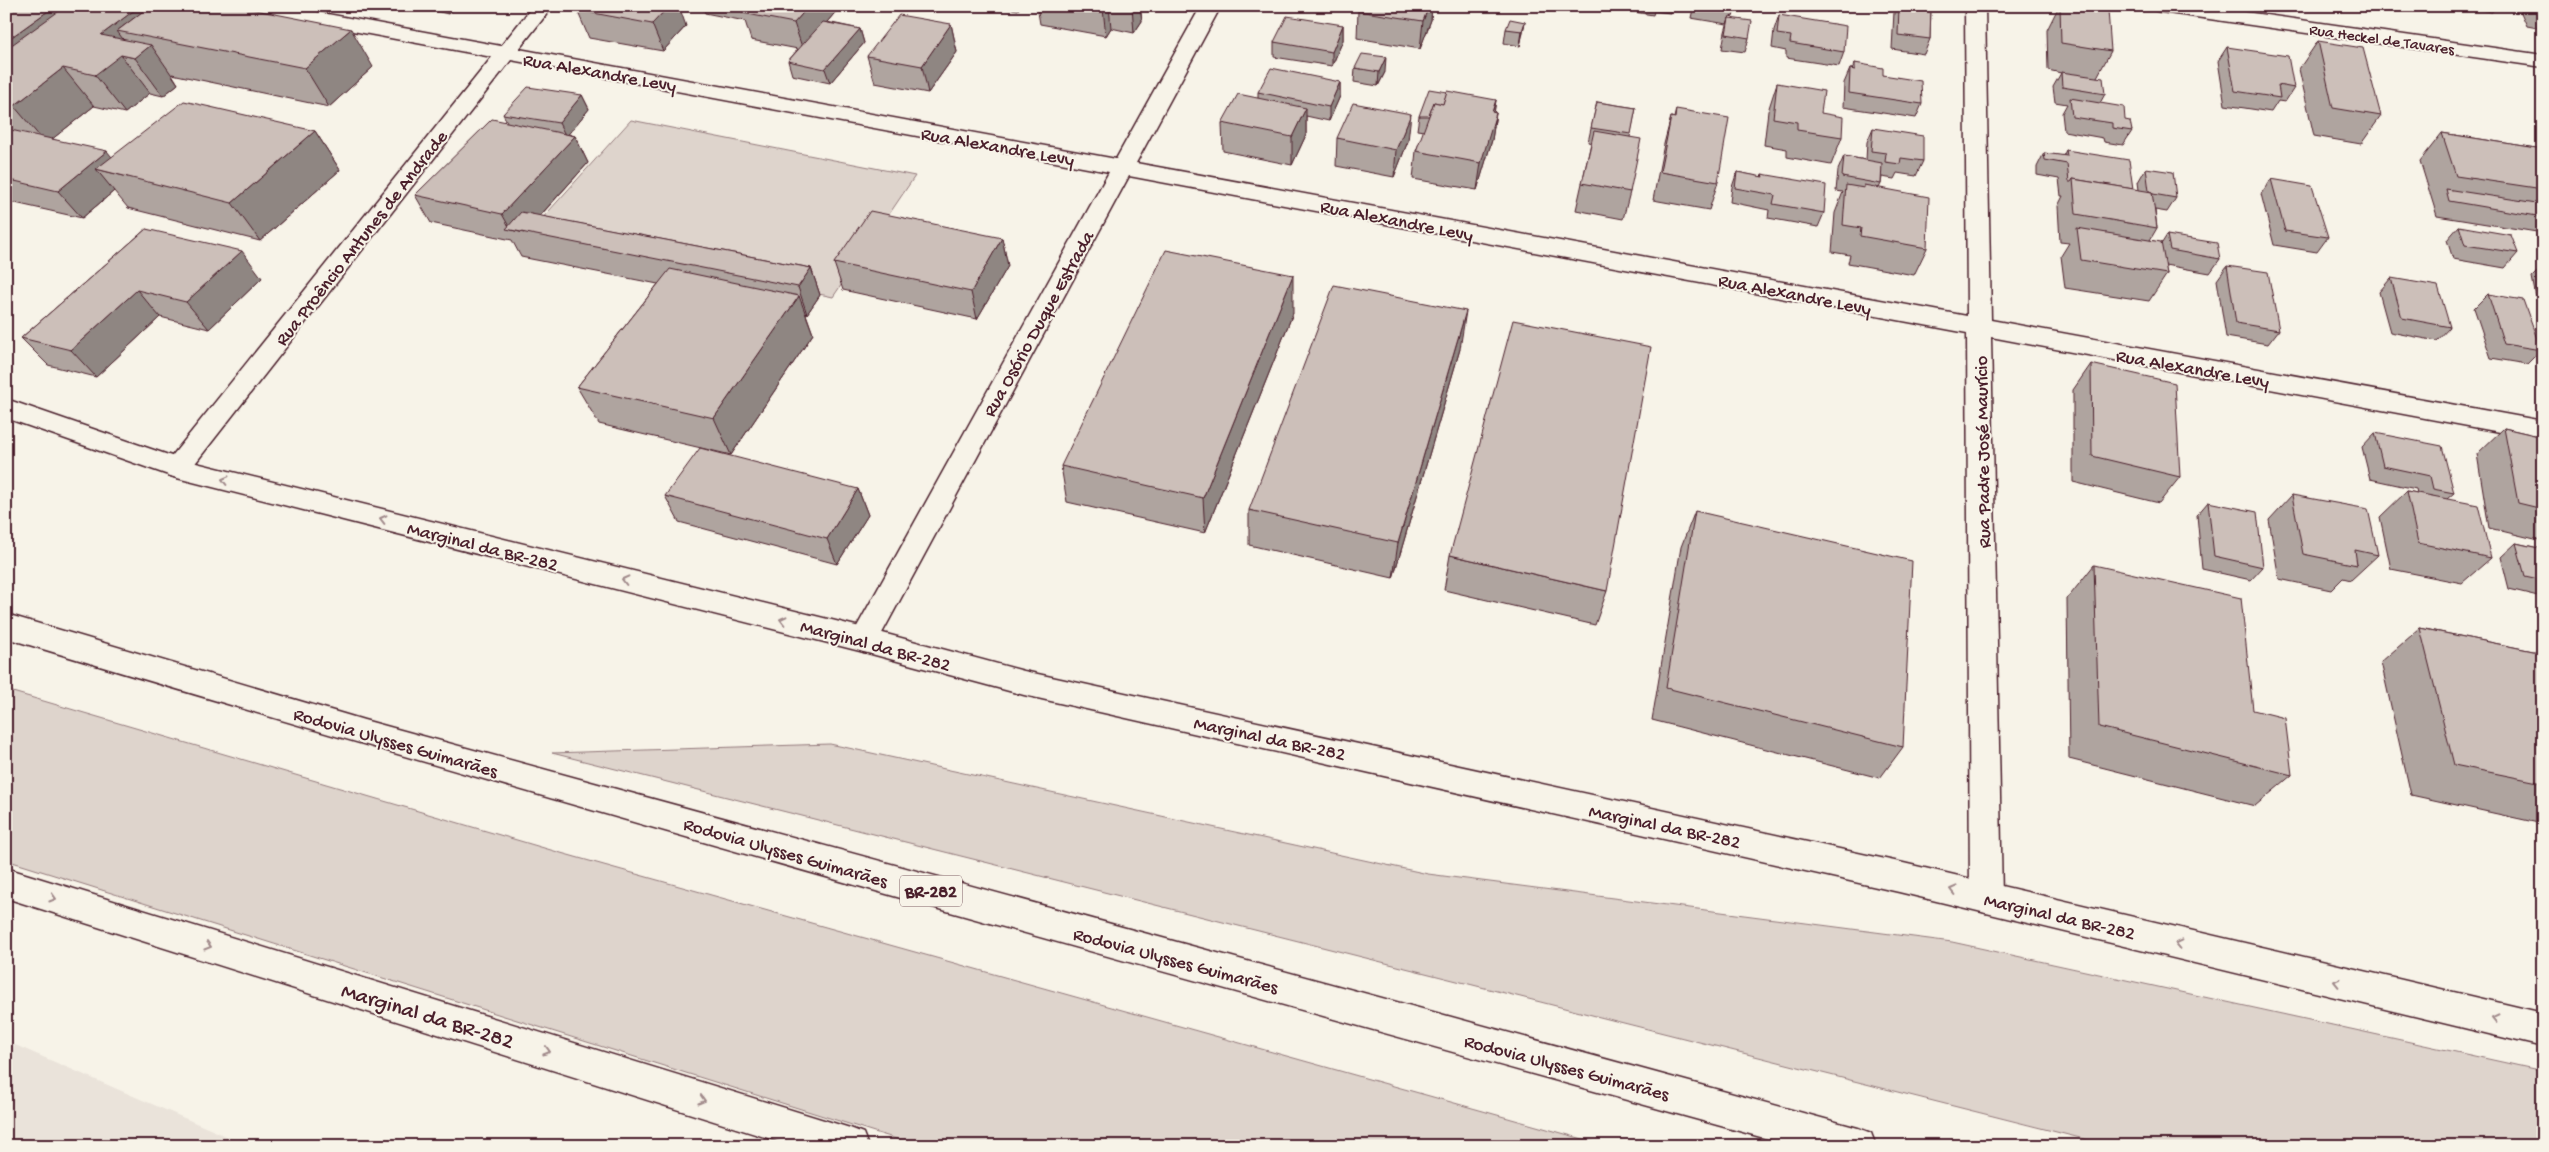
<svg xmlns="http://www.w3.org/2000/svg" width="2549" height="1152" viewBox="0 0 2549 1152" font-family="'Gochi Hand',sans-serif">
<style>
.built{fill:#eae3da}
.green{fill:#ded4cc;stroke:#947a7c}
.lines{fill:none;stroke-linecap:round;stroke-linejoin:round}
.minor-casing{stroke:#4a1f2b;stroke-width:3}
.major-casing{stroke:#4a1f2b;stroke-width:3}
.highway-casing{stroke:#4a1f2b;stroke-width:3}
.minor{fill:#f7f3e8;fill-rule:evenodd}
.major{fill:#f7f3e8;fill-rule:evenodd}
.highway{fill:#f7f3e8;fill-rule:evenodd}
.wall{fill:#afa49f;stroke:#4a1f2b}
.shaded-wall{fill:#8f8682;stroke:#4a1f2b}
.building{fill:#ccbfb9;stroke:#4a1f2b}
.oneway{stroke:#a0898a}
.labels{text-anchor:middle;stroke-width:4;stroke-linejoin:round;paint-order:stroke}
.far-street-label{font-size:16px;fill:#4a1f2b;stroke:#f7f3e8}
.shield{fill:#f7f3e8;stroke:#7e5f64;stroke-width:1}
.shield-label{font-size:18px;font-weight:bold;fill:#4a1f2b}
.street-label{font-size:19px;fill:#4a1f2b;stroke:#f7f3e8}
.near-street-label{font-size:22px;fill:#4a1f2b;stroke:#f7f3e8}
</style>
<rect width="100%" height="100%" fill="#f7f3e8"/>
<filter id="ink" filterUnits="userSpaceOnUse"><feTurbulence type="fractalNoise" baseFrequency=".02" numOctaves="2"/><feDisplacementMap in="SourceGraphic" scale="10" xChannelSelector="R" yChannelSelector="G"/><feConvolveMatrix kernelMatrix="1 2 1 2 8 2 1 2 1" color-interpolation-filters="sRGB"/></filter>
<g filter="url(#ink)">
<path class="built" d="M6 1041 249 1146H6Z"/>
<g class="green">
<path d="M631 120 915 176 833 297 530 232Z"/>
<path d="M6 690 561 853 1608 1146H919L6 860Z"/>
<path d="M830 744 1428 874 1952 942 2543 1071V1146H2112L552 753Z"/>
</g>
<g class="lines">
<defs>
<g id="minor">
<path d="M241 6H284L501 46 533 6H553L519 49 1116 159 1201 6H1221L1136 163 1967 316 1965 6H1985L1991 320 2543 421V440L1991 337 2002 898 1997 909 1986 913 1975 909 1970 898 1967 333 1129 176 874 648 864 652 854 648 850 640 854 632 1109 172 511 60 186 475 177 478 168 475 164 468 168 461 492 57 251 12 244 10Z"/>
<path d="M2151 6H2203L2543 55V67L2161 12 2154 10Z"/>
</g>
<g id="major">
<path d="M6 399 180 459 864 628 1024 671 1899 862 2543 1013V1047L1899 892 1024 695 864 652 177 478 6 418Z"/>
<path d="M6 868 850 1128 863 1133 868 1146H793L6 898Z"/>
</g>
<path id="highway" d="M6 614 364 720 1858 1128 1871 1133 1876 1146H1793C1196 981 599 817 6 638Z"/>
</defs>
<use href="#minor" class="minor-casing"/>
<use href="#major" class="major-casing"/>
<use href="#highway" class="highway-casing"/>
<use href="#minor" class="minor"/>
<use href="#major" class="major"/>
<use href="#highway" class="highway"/>
</g>
<g class="wall">
<path d="M6 6 373 67 329 107 172 74 178 84 163 96 150 93 125 113 94 106 52 139 112 157 315 131 340 170 260 241 128 208 114 191 82 218 6 201Z"/>
<path d="M415 6H457L448 14Z"/>
<path d="M702 6H838L839 8 827 22 860 29 864 43 830 83 792 75 788 61 798 49 751 40 745 21 705 13Z"/>
<path d="M994 6H1021L1018 10Z"/>
<path d="M1037 6H1140L1142 21 1134 33 1111 28 1106 36 1040 24Z"/>
<path d="M1360 6H1432L1431 20 1420 49 1357 38 1358 11Z"/>
<path d="M1623 6H1671L1670 13 1654 11 1653 15 1622 10Z"/>
<path d="M1690 6H1736L1733 17 1730 16 1727 24 1691 18 1693 9 1690 8Z"/>
<path d="M1896 6H1931L1930 39 1924 54 1892 49 1894 12Z"/>
<path d="M2059 6H2083L2111 51 2097 77 2105 94 2100 103 2125 120 2132 131 2123 145 2104 142 2103 138 2064 131 2062 113 2067 104 2055 102 2053 87 2061 73 2048 70 2047 30Z"/>
<path d="M2452 6H2496L2492 12Z"/>
<path d="M2518 6H2543V29L2527 26Z"/>
<path d="M577 10 686 26 663 51 589 38Z"/>
<path d="M1779 15 1844 52 1839 66 1786 58V51L1772 48 1774 30Z"/>
<path d="M1729 18 1749 38 1745 52 1722 49 1725 32Z"/>
<path d="M1525 22 1520 46 1504 43 1506 29Z"/>
<path d="M951 24 957 52 928 93 875 83 867 56Z"/>
<path d="M1343 25V40L1332 66 1274 57V42Z"/>
<path d="M2318 41 2381 116 2361 144 2314 136 2299 69Z"/>
<path d="M2227 47 2294 88 2285 102 2278 101 2271 112 2225 105 2218 61Z"/>
<path d="M1855 63 1883 75 1922 104 1916 118 1843 107 1844 83 1850 69H1852Z"/>
<path d="M1355 68 1385 72 1378 86 1354 82Z"/>
<path d="M1340 82V96L1329 121 1306 116V135L1292 165 1223 151 1222 123 1258 98V92Z"/>
<path d="M1777 83 1821 113 1842 137 1831 165 1787 157V149L1764 145 1768 111Z"/>
<path d="M582 95 589 109 568 134 575 136 588 163 540 216 811 268 820 295 807 314H806L813 334 731 455 599 424 577 387 658 284 521 257 512 240 431 223 415 195 507 122 503 114Z"/>
<path d="M1496 100 1494 112 1496 113 1492 140 1477 190 1413 179 1416 151 1424 131 1417 130 1419 116Z"/>
<path d="M1597 102 1636 108 1630 137V192L1623 219 1576 210 1591 143 1588 142Z"/>
<path d="M1676 109 1718 182 1709 210 1653 200 1664 144 1671 117 1674 118Z"/>
<path d="M1873 128 1923 161 1916 176 1897 173 1894 179 1882 177 1881 184 1879 188 1927 248 1914 275 1848 263 1850 255 1832 252 1835 213 1843 192 1836 191 1838 170 1844 156 1866 160 1867 142Z"/>
<path d="M2442 133 2543 149V233L2437 216 2420 161Z"/>
<path d="M1337 138 1408 141 1394 177 1336 166Z"/>
<path d="M2066 150 2133 189 2139 190 2138 182 2146 168 2176 198 2167 212 2155 210 2157 228 2150 240 2162 243 2167 235 2220 259 2210 273 2165 265 2167 274 2149 301 2065 288 2061 256 2069 243 2060 242 2058 206 2063 196H2061L2059 179 2037 175V167L2044 153 2063 156Z"/>
<path d="M1737 172 1761 177 1762 174 1824 213 1818 227 1768 218 1769 210 1730 202 1732 187Z"/>
<path d="M2271 179 2328 237 2317 252 2274 245 2261 194Z"/>
<path d="M2459 226 2518 253 2505 268 2453 259 2447 240Z"/>
<path d="M146 229 262 278 209 329 160 317 96 377 48 365 21 338Z"/>
<path d="M1002 238 1008 266 977 319 843 290 834 263Z"/>
<path d="M2227 266 2279 330 2268 344 2226 337 2217 280Z"/>
<path d="M2543 266V309L2538 308 2532 277Z"/>
<path d="M2391 278 2450 327 2437 341 2390 332 2379 292Z"/>
<path d="M2488 294 2541 350 2527 364 2491 358 2474 308Z"/>
<path d="M1293 313 1205 533 1067 502 1061 466Z"/>
<path d="M1460 349 1393 578 1249 545V510Z"/>
<path d="M2091 364 2180 477 2159 503 2073 482V390Z"/>
<path d="M2504 428 2543 437V541L2489 528 2477 454Z"/>
<path d="M2375 433 2454 493 2447 499 2491 558 2462 583 2391 569 2380 517 2407 491 2417 493 2416 489 2370 479 2362 447Z"/>
<path d="M858 489 868 515 837 564 679 522 665 496Z"/>
<path d="M2292 495 2378 555 2351 580 2343 578 2331 590 2279 579 2269 520Z"/>
<path d="M2208 502 2263 567 2251 580 2202 569 2197 515Z"/>
<path d="M1695 511 1903 747 1880 778 1652 720 1681 547Z"/>
<path d="M2516 543 2543 549V592L2538 596 2509 589 2501 557Z"/>
<path d="M1450 555 1607 591 1595 625 1444 590Z"/>
<path d="M2094 565 2253 710 2292 775 2255 806 2069 759 2067 599Z"/>
<path d="M2420 628 2543 653V824L2411 795 2381 662Z"/>
</g>
<g class="shaded-wall">
<path d="M55 6H78L6 103V41Z"/>
<path d="M140 6H150L117 31 136 57 151 45 178 84 163 96 135 58 121 55 150 93 125 113 95 75 101 35Z"/>
<path d="M444 6H457L448 14Z"/>
<path d="M669 6H679L686 26 663 51 652 24Z"/>
<path d="M809 6H838L839 8 803 50 794 23Z"/>
<path d="M1104 6H1109L1111 28 1106 36 1103 9Z"/>
<path d="M1132 6H1140L1142 21 1134 33Z"/>
<path d="M1429 6H1432L1431 20 1420 49 1423 21Z"/>
<path d="M1525 22 1522 36 1520 46 1522 31Z"/>
<path d="M951 24 957 52 928 93 922 66Z"/>
<path d="M1343 25V40L1332 66V52Z"/>
<path d="M351 29 373 67 329 107 305 68Z"/>
<path d="M860 29 864 43 830 83 825 69Z"/>
<path d="M1386 57 1385 72 1378 86 1379 72Z"/>
<path d="M63 68 94 106 46 144 14 106Z"/>
<path d="M1340 82V96L1329 121V107Z"/>
<path d="M582 95 589 109 566 137 559 123Z"/>
<path d="M1496 100 1492 128 1496 113 1492 140 1477 190 1481 163 1492 112Z"/>
<path d="M1306 108V135L1292 165V137Z"/>
<path d="M1411 114 1408 141 1394 177 1396 150Z"/>
<path d="M315 131 340 170 260 241 232 203Z"/>
<path d="M575 136 588 163 524 233 511 230 502 214Z"/>
<path d="M107 151 128 177 96 169 114 191 82 218 58 191Z"/>
<path d="M1002 238 1008 266 977 319 971 292Z"/>
<path d="M242 251 262 278 209 329 186 302Z"/>
<path d="M811 268 820 295 807 314 798 287Z"/>
<path d="M1293 275V313L1205 533 1203 498Z"/>
<path d="M137 290 160 317 96 377 71 350Z"/>
<path d="M799 296 813 334 731 455 714 418Z"/>
<path d="M1466 311 1460 349 1393 578 1398 543Z"/>
<path d="M858 489 868 515 837 564 827 539Z"/>
</g>
<g class="building">
<path d="M6 6H55L6 41Z"/>
<path d="M66 6H140L101 35 151 45 135 58 121 55 95 75 63 68 14 106 6 104V49Z"/>
<path d="M150 6H235L351 29 305 68 117 31Z"/>
<path d="M581 6H669L652 24 577 10Z"/>
<path d="M748 6H809L794 23 742 13Z"/>
<path d="M1090 6H1104L1103 9Z"/>
<path d="M1360 6H1429L1423 21 1358 11Z"/>
<path d="M1711 6H1732L1731 10Z"/>
<path d="M1899 6H1931L1930 39 1898 35Z"/>
<path d="M2060 6H2083L2108 10 2111 51 2061 43Z"/>
<path d="M2536 6H2543V13L2539 12Z"/>
<path d="M899 15 951 24 922 66 867 56Z"/>
<path d="M1779 15 1846 26 1844 52 1790 43 1791 36 1777 34Z"/>
<path d="M1287 16 1343 25 1332 52 1274 42Z"/>
<path d="M1729 18 1752 21 1749 38 1726 34Z"/>
<path d="M1510 19 1525 22 1522 31 1506 29Z"/>
<path d="M823 22 860 29 825 69 788 61Z"/>
<path d="M2318 41 2363 48 2381 116 2333 108Z"/>
<path d="M2227 47 2288 56 2294 88 2278 85 2280 98 2235 91Z"/>
<path d="M1362 54 1386 57 1379 72 1355 68Z"/>
<path d="M1855 63 1883 68V75L1921 81 1922 104 1849 93 1850 69 1855 70Z"/>
<path d="M1271 68 1340 82 1329 107 1258 92Z"/>
<path d="M2061 72 2103 78 2105 94 2062 87Z"/>
<path d="M1777 83 1824 91 1821 113 1843 117 1842 137 1797 130V122L1773 118Z"/>
<path d="M528 87 582 95 559 123 503 114Z"/>
<path d="M1429 89 1447 92 1443 104 1434 102 1429 116H1419Z"/>
<path d="M1447 91 1496 100 1492 112 1496 113 1481 163 1416 151 1434 102 1443 104Z"/>
<path d="M1238 94 1306 108 1292 137 1222 123Z"/>
<path d="M2070 98 2124 107 2125 120 2130 121 2132 131 2112 128V123L2072 117Z"/>
<path d="M184 101 315 131 232 203 96 169Z"/>
<path d="M1597 102 1636 108 1631 134 1591 128Z"/>
<path d="M1353 103 1411 114 1396 150 1337 138Z"/>
<path d="M1676 109 1729 118 1718 182 1660 172 1671 117 1675 118Z"/>
<path d="M492 119 575 136 502 214 415 195Z"/>
<path d="M1873 128 1923 136V161L1901 158 1900 164 1885 162 1886 153 1871 151Z"/>
<path d="M6 129 107 151 58 191 6 179Z"/>
<path d="M1594 131 1641 139 1630 192 1582 183Z"/>
<path d="M2442 133 2543 149V189L2456 176Z"/>
<path d="M2066 150 2129 160 2133 189 2073 179 2071 182H2069L2067 164 2045 160 2044 153 2067 156Z"/>
<path d="M1844 156 1882 163 1881 184 1842 177Z"/>
<path d="M2146 168 2173 172 2176 198 2153 194 2152 192 2149 191Z"/>
<path d="M1737 172 1763 177 1762 174 1826 185 1824 213 1773 204 1775 195 1735 188Z"/>
<path d="M2073 179 2152 192 2157 228 2076 214Z"/>
<path d="M2271 179 2312 186 2328 237 2285 231Z"/>
<path d="M1846 185 1864 188V185L1929 197 1927 248 1860 236 1861 228 1843 225Z"/>
<path d="M2446 189 2543 204V217L2449 201Z"/>
<path d="M870 211 1002 238 971 292 834 263Z"/>
<path d="M521 212 811 268 798 287 506 229Z"/>
<path d="M2459 226 2511 235 2518 253 2465 245Z"/>
<path d="M2077 228 2161 242 2167 274 2081 260Z"/>
<path d="M146 229 242 251 186 302 137 290 71 350 21 338Z"/>
<path d="M2167 235 2217 243 2220 259 2170 250Z"/>
<path d="M1166 250 1293 275 1203 498 1061 466Z"/>
<path d="M2227 266 2268 272 2279 330 2236 323Z"/>
<path d="M670 269 799 296 714 418 577 387Z"/>
<path d="M2391 278 2438 286 2450 327 2402 318Z"/>
<path d="M1334 285 1466 311 1398 543 1249 510Z"/>
<path d="M2488 294 2523 300 2541 350 2504 344Z"/>
<path d="M1513 320 1651 347 1607 591 1450 555Z"/>
<path d="M2091 364 2175 383 2180 477 2092 456Z"/>
<path d="M2504 428 2543 437V509L2518 503Z"/>
<path d="M2375 433 2442 446 2454 493 2433 489 2430 476 2383 466Z"/>
<path d="M700 448 858 489 827 539 665 496Z"/>
<path d="M2407 491 2478 505 2491 558 2418 543Z"/>
<path d="M2292 495 2368 509 2378 555 2355 550 2357 565 2303 554Z"/>
<path d="M2208 502 2257 512 2263 567 2214 556Z"/>
<path d="M1695 511 1912 561 1903 747 1666 688Z"/>
<path d="M2516 543 2543 549V580L2525 576Z"/>
<path d="M2094 565 2241 598 2253 710 2285 718 2292 775 2099 727Z"/>
<path d="M2420 628 2543 653V783L2454 765Z"/>
</g>
<defs><path id="oneway-chevron" d="M-2-3.5L2.5 0L-2 3.5" fill="none" stroke-width="1.6" stroke-linecap="round" stroke-linejoin="round" transform="scale(1.25)"/></defs>
<g class="oneway">
<use href="#oneway-chevron" transform="translate(225 480) rotate(-166)"/>
<use href="#oneway-chevron" transform="translate(383 519) rotate(-166)"/>
<use href="#oneway-chevron" transform="translate(625 580) rotate(-166)"/>
<use href="#oneway-chevron" transform="translate(783 620) rotate(-166)"/>
<use href="#oneway-chevron" transform="translate(1953 890) rotate(-166)"/>
<use href="#oneway-chevron" transform="translate(53 898) rotate(17)"/>
<use href="#oneway-chevron" transform="translate(2179 944) rotate(-167)"/>
<use href="#oneway-chevron" transform="translate(208 946) rotate(17)"/>
<use href="#oneway-chevron" transform="translate(2337 982) rotate(-167)"/>
<use href="#oneway-chevron" transform="translate(2495 1019) rotate(-167)"/>
<use href="#oneway-chevron" transform="translate(547 1051) rotate(17)"/>
<use href="#oneway-chevron" transform="translate(702 1100) rotate(17)"/>
</g>
</g>
<g class="labels">
<g class="far-street-label">
<text transform="translate(2382 38) rotate(8)" y="6">Rua Heckel de Tavares</text>
</g>
<rect class="shield" x="900" y="875.5" width="62" height="31" rx="4"/>
<g class="shield-label">
<text x="931" y="897">BR-282</text>
</g>
<g class="street-label">
<text transform="translate(600 71) rotate(10)" y="7">Rua Alexandre Levy</text>
<text transform="translate(998 145) rotate(10)" y="7">Rua Alexandre Levy</text>
<text transform="translate(1397 219) rotate(11)" y="7">Rua Alexandre Levy</text>
<text transform="translate(360 237) rotate(-52)" y="7">Rua Proêncio Antunes de Andrade</text>
<text transform="translate(1795 293) rotate(11)" y="7">Rua Alexandre Levy</text>
<text transform="translate(1037 323) rotate(-61)" y="7">Rua Osório Duque Estrada</text>
<text transform="translate(2193 367) rotate(10)" y="7">Rua Alexandre Levy</text>
<text transform="translate(1981 452) rotate(-91)" y="7">Rua Padre José Maurício</text>
<text transform="translate(483 545) rotate(14)" y="7">Marginal da BR-282</text>
<text transform="translate(876 644) rotate(15)" y="7">Marginal da BR-282</text>
<text transform="translate(1270 737) rotate(12)" y="7">Marginal da BR-282</text>
<text transform="translate(396 741) rotate(16)" y="7">Rodovia Ulysses Guimarães</text>
<text transform="translate(1665 825) rotate(12)" y="7">Marginal da BR-282</text>
<text transform="translate(786 851) rotate(16)" y="7">Rodovia Ulysses Guimarães</text>
<text transform="translate(2060 915) rotate(13)" y="7">Marginal da BR-282</text>
<text transform="translate(1176 959) rotate(15)" y="7">Rodovia Ulysses Guimarães</text>
<text transform="translate(1567 1066) rotate(15)" y="7">Rodovia Ulysses Guimarães</text>
</g>
<g class="near-street-label">
<text transform="translate(428 1014) rotate(17)" y="8">Marginal da BR-282</text>
</g>
</g>
<rect width="2549" height="1152" fill="none" stroke="#f7f3e8" stroke-width="25"/>
<rect x="12" y="12" width="2524" height="1127" fill="none" stroke="#4a1f2b" stroke-width="2" filter="url(#ink)"/>
</svg>
